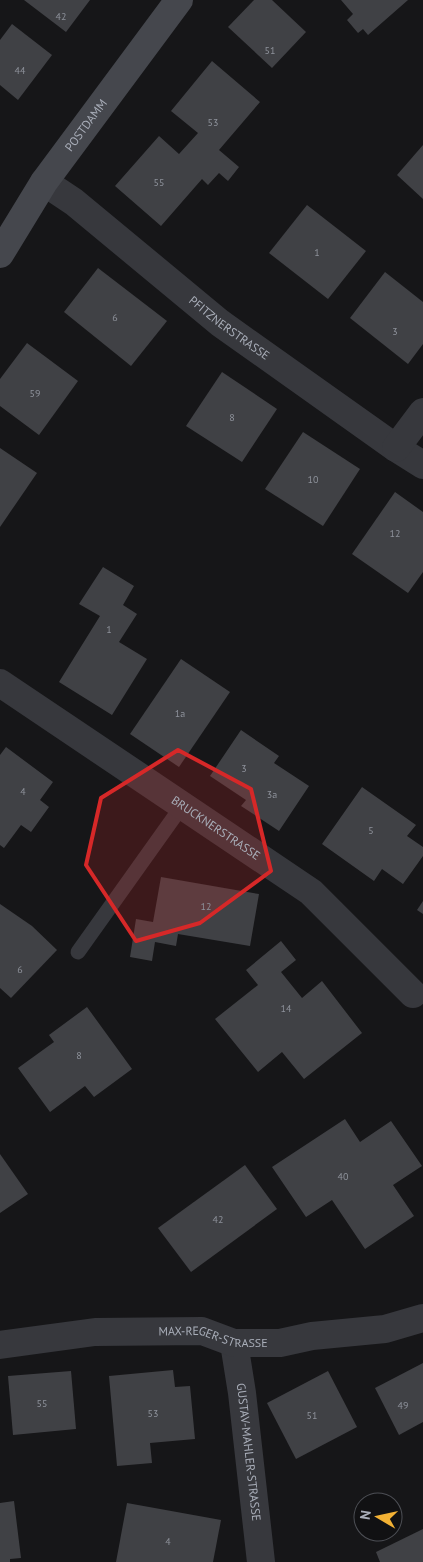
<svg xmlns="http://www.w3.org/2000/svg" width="423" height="1562" viewBox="0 0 423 1562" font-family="'PT Sans',sans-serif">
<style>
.building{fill:#404145}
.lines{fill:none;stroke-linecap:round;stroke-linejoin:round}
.lane{stroke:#37383d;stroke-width:15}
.street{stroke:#37383d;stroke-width:28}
.secondary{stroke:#45474d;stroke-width:28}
.marked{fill:#d62828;fill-opacity:0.2;stroke:#d62828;stroke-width:4;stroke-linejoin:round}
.labels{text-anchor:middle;stroke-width:4;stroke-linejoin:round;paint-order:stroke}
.number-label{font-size:10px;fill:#8e929b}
.street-label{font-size:12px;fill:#a8adb8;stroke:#111113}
</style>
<rect width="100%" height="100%" fill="#161618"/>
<g class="building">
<path d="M24 0H90L66 32Z"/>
<path d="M254 0H272L306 32 272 68 228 27Z"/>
<path d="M341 0H408L368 35 363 29 358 33 347 20 353 14Z"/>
<path d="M12 24 52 55 18 100 0 85V40Z"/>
<path d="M212 61 260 102 219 150 239 167 228 181 219 173 208 185 202 179 161 226 115 186 159 136 179 154 198 133 171 111Z"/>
<path d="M423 145V199L397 175Z"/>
<path d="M307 205 366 251 328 299 269 253Z"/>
<path d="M98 268 167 321 131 366 64 312Z"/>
<path d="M385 272 423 302V344L408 364 350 318Z"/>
<path d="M27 343 78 381 39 435 0 406V379Z"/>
<path d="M222 372 277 409 242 462 186 426Z"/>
<path d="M303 432 360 469 323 526 265 489Z"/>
<path d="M0 448 37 473 0 527Z"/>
<path d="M395 492 423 512V572L408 593 352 554Z"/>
<path d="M103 567 134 586 123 605 137 614 119 642 147 659 112 715 59 682 100 616 79 604Z"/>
<path d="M181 659 230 692 179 767 130 734Z"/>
<path d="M241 730 279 756 274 763 309 786 279 831 241 806 246 800 210 776Z"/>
<path d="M6 747 53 782 40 800 49 807 31 832 21 825 4 848 0 845V755Z"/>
<path d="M362 787 416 825 407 836 423 847V856L403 884 382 869 374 881 322 844Z"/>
<path d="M161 877 259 894 250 946 178 934 176 946 155 942 152 961 130 957 136 919 153 922Z"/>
<path d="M423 901V914L417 910Z"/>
<path d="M0 904 32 926 57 950 11 998 0 988Z"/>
<path d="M281 941 296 960 281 972 302 998 322 981 362 1033 304 1079 282 1052 258 1072 215 1019 258 985 246 970Z"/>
<path d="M87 1007 132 1069 94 1097 85 1086 50 1112 18 1068 54 1042 49 1035Z"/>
<path d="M345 1119 360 1142 391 1121 422 1166 393 1185 414 1216 365 1249 332 1200 306 1217 272 1167Z"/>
<path d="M0 1154 28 1194 0 1213Z"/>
<path d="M245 1165 277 1209 191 1272 158 1228Z"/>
<path d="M423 1363V1422L399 1435 375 1388Z"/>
<path d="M173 1370 175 1387 190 1386 195 1439 150 1443 152 1463 117 1466 109 1376Z"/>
<path d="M71 1371 76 1429 13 1435 8 1376Z"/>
<path d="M328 1371 357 1427 296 1459 267 1403Z"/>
<path d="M14 1501 21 1558 10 1559V1562H0V1503Z"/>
<path d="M127 1503 221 1520 213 1562H116Z"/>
<path d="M423 1529V1562H380L376 1552Z"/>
</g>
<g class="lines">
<path class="lane" d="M78 952 182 806"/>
<g class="street">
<path id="s1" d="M44 182 74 202 220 323 396 448 423 465"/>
<path d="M396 448 423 412"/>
<path id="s2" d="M0 683 311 892 413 994"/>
<path id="s3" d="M234 1343 242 1393 261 1562"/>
<path id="s4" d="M0 1345 95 1332 202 1331 234 1343H280L312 1336 385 1329 423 1318"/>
</g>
<path class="secondary" id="s5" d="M0 254 44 182 179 0"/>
</g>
<path class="marked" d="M178 750 251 789 271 871 200 923 136 941 86 865 101 798Z"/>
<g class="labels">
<g class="number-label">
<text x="61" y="20">42</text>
<text x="270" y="54">51</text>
<text x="20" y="74">44</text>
<text x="213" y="126">53</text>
<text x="159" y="186">55</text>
<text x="317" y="256">1</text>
<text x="115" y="321">6</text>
<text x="395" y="335">3</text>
<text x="35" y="397">59</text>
<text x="232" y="421">8</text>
<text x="313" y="483">10</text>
<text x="395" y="537">12</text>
<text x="109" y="633">1</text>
<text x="180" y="717">1a</text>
<text x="244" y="772">3</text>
<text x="23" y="795">4</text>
<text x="272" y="798">3a</text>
<text x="371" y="834">5</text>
<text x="206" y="910">12</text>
<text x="20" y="973">6</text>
<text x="286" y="1012">14</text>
<text x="79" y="1059">8</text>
<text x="343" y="1180">40</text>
<text x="218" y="1223">42</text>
<text x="42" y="1407">55</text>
<text x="403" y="1409">49</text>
<text x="153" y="1417">53</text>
<text x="312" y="1419">51</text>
<text x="168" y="1545">4</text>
</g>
<g class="street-label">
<text dy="4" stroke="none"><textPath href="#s5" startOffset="155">POSTDAMM</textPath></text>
<text dy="4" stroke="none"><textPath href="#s1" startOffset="236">PFITZNERSTRASSE</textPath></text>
<text dy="4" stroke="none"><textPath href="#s2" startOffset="260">BRUCKNERSTRASSE</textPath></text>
<text dy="4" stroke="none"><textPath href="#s4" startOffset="215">MAX-REGER-STRASSE</textPath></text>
<text dy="4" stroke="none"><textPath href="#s3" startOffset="110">GUSTAV-MAHLER-STRASSE</textPath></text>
</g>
</g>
<g transform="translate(378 1517) rotate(279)"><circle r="24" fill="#111113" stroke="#4d4f55"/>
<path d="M0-4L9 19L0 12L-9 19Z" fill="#f2b134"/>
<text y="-8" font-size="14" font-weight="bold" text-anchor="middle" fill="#a8adb8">N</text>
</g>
</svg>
